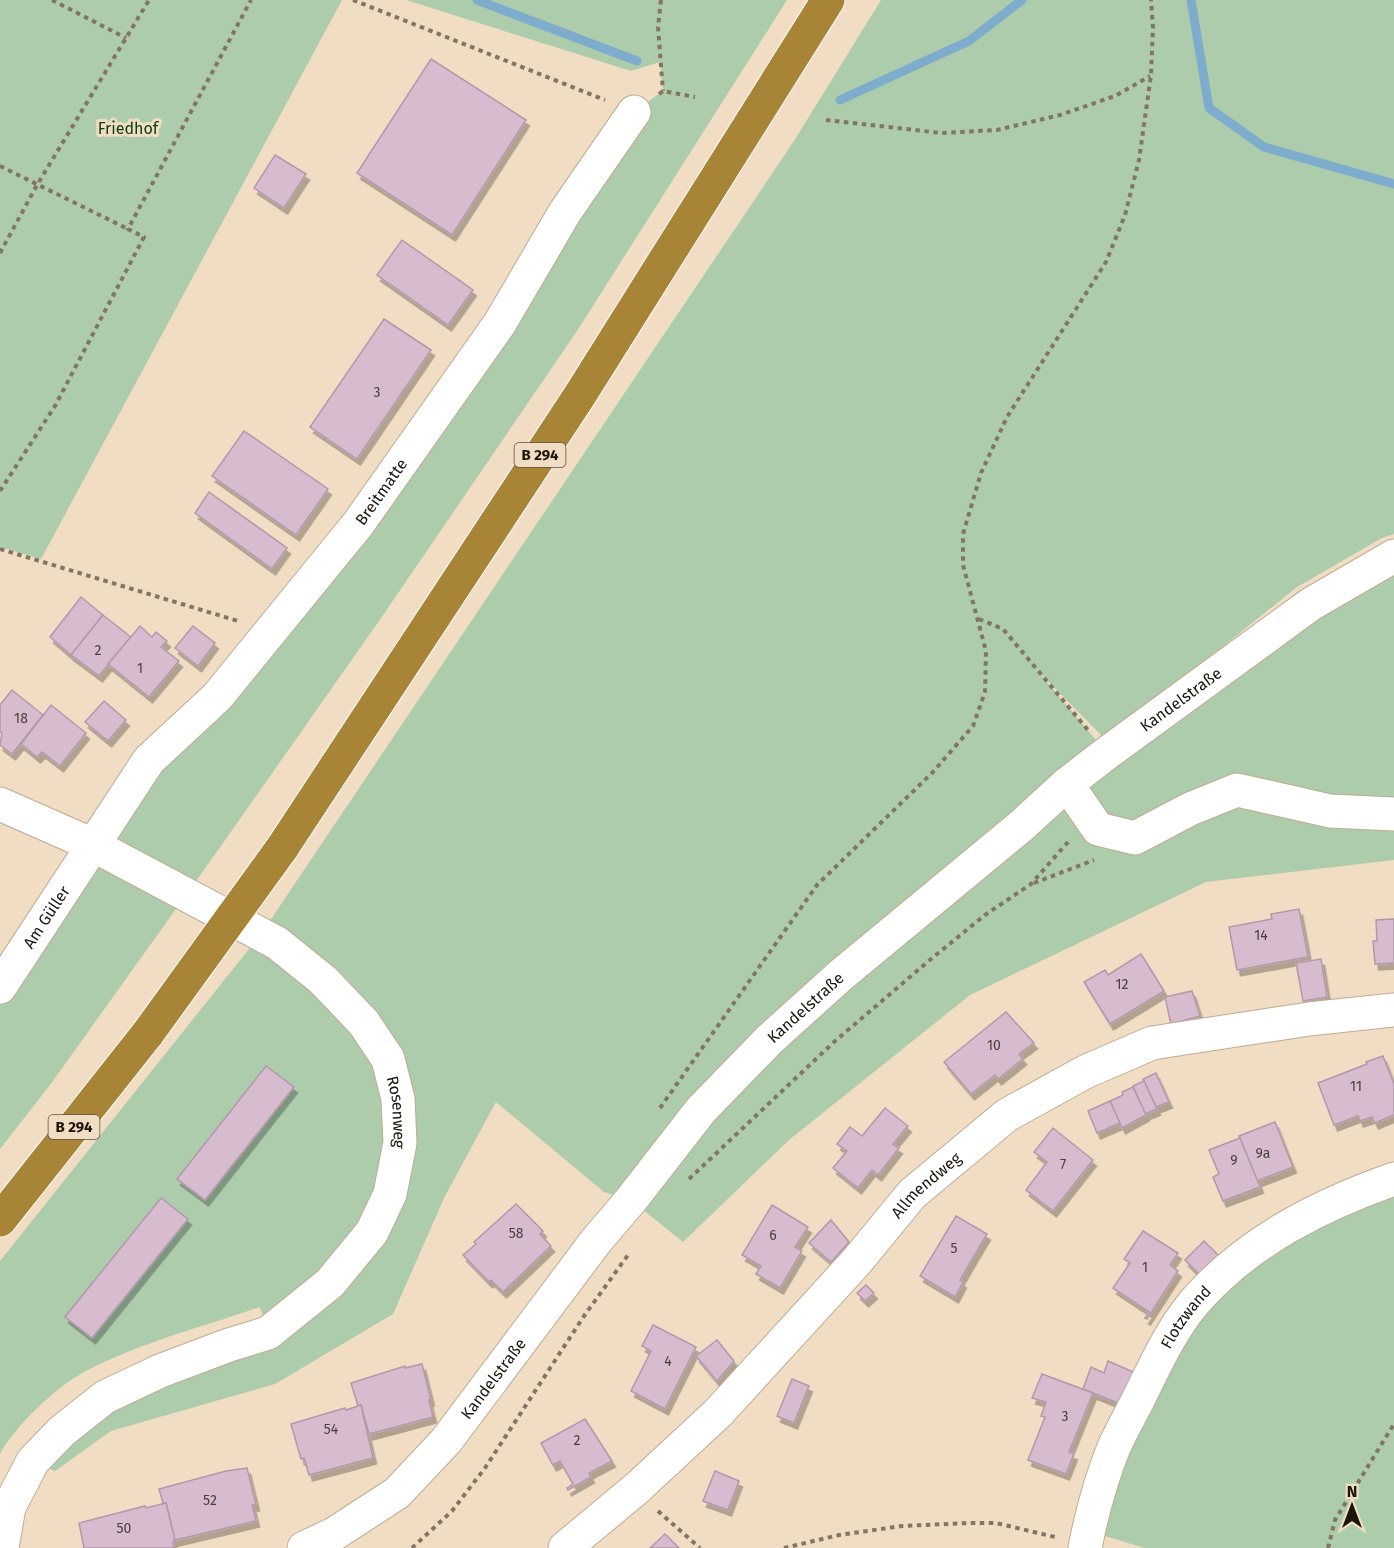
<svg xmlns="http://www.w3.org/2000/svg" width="1394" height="1548" viewBox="0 0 1394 1548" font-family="'Fira Sans',sans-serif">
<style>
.green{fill:#acccab}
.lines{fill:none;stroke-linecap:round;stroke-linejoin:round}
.stream{stroke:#7daccc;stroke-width:9}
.building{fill:#d7bcd0;stroke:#b298ab;stroke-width:1.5;filter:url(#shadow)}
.minor-casing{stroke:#beac93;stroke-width:35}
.highway-casing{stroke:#fff;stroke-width:35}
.path{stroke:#827564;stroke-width:4;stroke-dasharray:4.5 4.5;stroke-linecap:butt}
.minor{stroke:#fff;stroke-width:33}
.highway{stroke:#a78436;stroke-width:33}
.highway-bridge-casing{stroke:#fff;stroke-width:35;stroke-linecap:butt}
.highway-bridge{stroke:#a78436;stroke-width:33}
.labels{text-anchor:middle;stroke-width:6;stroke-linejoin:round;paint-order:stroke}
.number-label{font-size:14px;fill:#4b3f3d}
.shield{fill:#f0ddc3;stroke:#5c5143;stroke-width:1.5}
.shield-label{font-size:15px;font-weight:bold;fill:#1c150c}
.park-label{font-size:16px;fill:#07400b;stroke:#f0ddc3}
.street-label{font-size:16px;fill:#1c150c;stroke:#f0ddc3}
</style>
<defs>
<filter id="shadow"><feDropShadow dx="3.5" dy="6" stdDeviation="0" flood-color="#0004"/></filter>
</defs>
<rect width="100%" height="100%" fill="#f0ddc3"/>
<g class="green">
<path d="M0 0H342L41 559 0 547Z"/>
<path d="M406 0H787L577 331 379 621 216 853 50 1085 0 1149V987L37 929 217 697 634 112 663 91 660 62 631 71Z"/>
<path d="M881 0H1394V534L1382 538 1297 587 1106 740 1036 669 1107 753 1394 556V860L1206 882 970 995 789 1140 683 1242 631 1200 604 1192 496 1102 445 1196 393 1314 275 1384 111 1431 55 1471 45 1467 93 1419 268 1333 260 1307C202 1327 139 1343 84 1372 57 1386 14 1427 0 1454V1261L261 934 794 141Z"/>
<path d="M1394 1179V1548H1145L1088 1531 1200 1297Z"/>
</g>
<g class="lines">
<g class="stream">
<path d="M477 0 637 61"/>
<path d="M1191 0 1209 108 1264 147 1394 184"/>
<path d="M840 100 969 41 1022 0"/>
</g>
</g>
<g class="building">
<path d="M431 59 526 120 452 235 357 173Z"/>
<path d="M275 155 306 174 284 208 254 188Z"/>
<path d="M402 240 473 290 448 325 377 275Z"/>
<path d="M384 319 431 350 357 459 310 427Z"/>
<path d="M244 431 328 489 296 535 212 476Z"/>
<path d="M209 492 287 548 272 569 195 513Z"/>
<path d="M81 597 103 615 71 655 50 637Z"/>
<path d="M103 615 131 637 99 676 71 655Z"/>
<path d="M140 626 152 637 156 632 167 641 161 647 179 661 149 697 108 664Z"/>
<path d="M193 626 215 643 198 666 175 648Z"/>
<path d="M12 690 43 715 12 754 0 745 2 733 0 732V705Z"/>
<path d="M104 701 126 720 108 741 85 722Z"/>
<path d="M51 705 86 733 60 766 42 752 37 757 21 744Z"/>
<path d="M1299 909 1308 957 1237 970 1229 927 1272 919 1271 914Z"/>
<path d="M1394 919V963L1375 964 1373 941H1377L1376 920Z"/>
<path d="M1141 954 1164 991 1110 1024 1084 982 1105 970 1108 975Z"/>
<path d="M1321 959 1327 997 1303 1001 1296 963Z"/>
<path d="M1192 991 1200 1016 1171 1024 1165 997Z"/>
<path d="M1006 1012 1034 1043 1019 1054 1023 1059 998 1079 995 1075 971 1094 944 1062Z"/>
<path d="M1383 1056 1394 1084V1115L1375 1123 1372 1117 1360 1121 1358 1116 1334 1125 1318 1083 1367 1064 1366 1062Z"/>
<path d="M266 1066 294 1087 205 1200 177 1179Z"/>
<path d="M1156 1073 1169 1102 1156 1107 1143 1079Z"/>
<path d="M1144 1081 1157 1109 1145 1114 1133 1086Z"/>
<path d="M1133 1087 1146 1115 1122 1128 1110 1101 1123 1095 1122 1092Z"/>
<path d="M1110 1101 1120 1123 1097 1133 1088 1111Z"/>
<path d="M885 1108 908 1126 893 1144 899 1148 878 1175 872 1170 858 1188 833 1168 847 1151 837 1144 850 1127 862 1136Z"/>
<path d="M1275 1122 1293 1167 1257 1181 1239 1136Z"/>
<path d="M1053 1128 1093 1160 1053 1211 1026 1190 1047 1162 1034 1152Z"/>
<path d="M1240 1138 1260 1187 1223 1201 1213 1177 1219 1174 1209 1150Z"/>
<path d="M161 1198 188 1219 92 1338 65 1317Z"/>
<path d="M516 1204 543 1231 540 1234 551 1246 503 1292 491 1280 489 1282 463 1255 476 1244 474 1242Z"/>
<path d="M772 1205 808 1227 795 1247 802 1251 780 1288 756 1274 761 1266 742 1255Z"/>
<path d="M956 1216 987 1234 960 1280 963 1282 955 1297 920 1276Z"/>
<path d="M831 1220 849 1242 831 1262 809 1243Z"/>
<path d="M1143 1231 1178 1253 1170 1265 1178 1271 1147 1319 1145 1318 1149 1312 1113 1288 1130 1263 1124 1259Z"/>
<path d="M1204 1241 1223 1260 1204 1279 1185 1260Z"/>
<path d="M866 1285 874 1293 865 1301 857 1293Z"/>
<path d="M653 1325 696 1347 665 1409 631 1391 651 1351 642 1346Z"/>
<path d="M717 1340 734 1361 717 1381 696 1356Z"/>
<path d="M1108 1361 1142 1376 1128 1407 1083 1389 1091 1367 1104 1373Z"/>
<path d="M422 1364 431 1400H429L433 1417 369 1434 361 1405 358 1406 351 1383 405 1366V1368Z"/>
<path d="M1042 1374 1093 1393 1069 1452 1074 1454 1066 1474 1028 1460 1045 1417 1041 1416 1046 1402 1032 1398Z"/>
<path d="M792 1379 809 1386 794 1423 777 1416Z"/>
<path d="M361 1405 373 1458 309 1475 304 1458 301 1459 291 1424 345 1408 346 1410Z"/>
<path d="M585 1419 612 1461 589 1473 591 1477 568 1490 567 1488 573 1484 560 1461 553 1465 541 1443Z"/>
<path d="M247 1468 256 1505H252L256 1521 175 1540 166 1503H163L159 1489 226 1471Z"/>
<path d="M715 1471 739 1481 728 1510 703 1501Z"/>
<path d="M166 1503 175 1540 173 1541 174 1548H84L79 1523 145 1506 146 1508Z"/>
<path d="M665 1534 679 1548H650Z"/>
</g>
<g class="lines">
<defs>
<g id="minor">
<path d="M1067 784 1098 829 1135 838 1190 809 1237 790 1330 811 1394 814"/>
<path id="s1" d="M0 804 93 845 277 943 323 980 364 1023 388 1059 398 1099 400 1143 390 1194 372 1232 330 1283 268 1333 229 1345 160 1371 105 1397 62 1431 33 1461 9 1507 2 1548"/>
<path id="s2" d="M0 987 149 760 217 697 358 524 500 323 565 212 634 112"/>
<path id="s3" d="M304 1548 334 1534 397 1493 446 1441 596 1241 631 1200 701 1110 770 1039 841 975 1020 827 1067 784 1107 753 1311 604 1394 556"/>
<path id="s4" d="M565 1548 636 1489 718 1413 857 1261 912 1194 1007 1115 1085 1072 1152 1043 1309 1019 1394 1010"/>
<path id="s5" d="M1085 1548C1091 1517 1102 1477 1114 1447 1121 1432 1129 1417 1137 1402 1155 1366 1172 1326 1200 1296 1252 1239 1323 1204 1394 1179"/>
</g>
<g id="highway">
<path d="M282 848 580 395 828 0"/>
<path d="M0 1220 148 1033"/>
</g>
</defs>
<use href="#minor" class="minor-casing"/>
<use href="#highway" class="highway-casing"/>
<g class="path">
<path d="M52 0 126 38"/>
<path d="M353 0 605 100"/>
<path d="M661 0 658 27 663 91"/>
<path d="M659 94 663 91 695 97"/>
<path d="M826 120 941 133 997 130 1060 115 1115 96 1150 76"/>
<path d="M0 166 128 229"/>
<path d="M0 253 37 185 149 0"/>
<path d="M0 491 55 406 144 237 128 229 251 0"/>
<path d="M0 549 238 621"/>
<path d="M979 619 1003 629 1088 730"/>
<path d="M1034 883 1094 860"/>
<path d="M660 1108 817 885 932 773 973 726 985 692 986 651 963 565V534L981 473 1007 417 1106 262 1125 215 1139 160 1151 75 1153 28 1151 0"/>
<path d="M689 1179 834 1042 931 959 985 915 1031 884 1068 842"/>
<path d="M658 1511 700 1548"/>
<path d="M412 1548 452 1511 485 1468 584 1316 628 1255"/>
<path d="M784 1548 839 1535 902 1526 970 1523H996L1055 1537"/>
<path d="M1328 1548 1335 1520 1394 1424"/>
</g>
<use href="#minor" class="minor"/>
<use href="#highway" class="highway"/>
<defs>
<path id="highway-bridge" d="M148 1033 282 848"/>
</defs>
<use href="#highway-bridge" class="highway-bridge-casing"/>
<use href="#highway-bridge" class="highway-bridge"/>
</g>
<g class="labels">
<g class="number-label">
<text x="377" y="397">3</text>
<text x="98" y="655">2</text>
<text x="140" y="673">1</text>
<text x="21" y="723">18</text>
<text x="1261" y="940">14</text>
<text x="1122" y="989">12</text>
<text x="994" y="1050">10</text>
<text x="1356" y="1091">11</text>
<text x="1263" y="1158">9a</text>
<text x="1234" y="1165">9</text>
<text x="1063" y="1169">7</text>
<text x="516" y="1238">58</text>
<text x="773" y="1240">6</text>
<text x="954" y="1253">5</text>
<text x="1145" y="1272">1</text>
<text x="668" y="1366">4</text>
<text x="1065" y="1421">3</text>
<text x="331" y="1434">54</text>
<text x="577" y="1445">2</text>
<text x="210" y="1505">52</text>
<text x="124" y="1533">50</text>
</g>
<g class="shield">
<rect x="514.5" y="443" width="51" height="24" rx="4.5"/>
<rect x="48.5" y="1115" width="51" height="24" rx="4.5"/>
</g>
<g class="shield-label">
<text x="540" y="460">B 294</text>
<text x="74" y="1132">B 294</text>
</g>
<g class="park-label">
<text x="128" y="134">Friedhof</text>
</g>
<g class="street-label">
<text dy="6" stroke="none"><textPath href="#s2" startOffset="627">Breitmatte</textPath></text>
<text dy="6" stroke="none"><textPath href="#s3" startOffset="1230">Kandelstraße</textPath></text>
<text dy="6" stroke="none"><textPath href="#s2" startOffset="84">Am Güller</textPath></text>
<text dy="6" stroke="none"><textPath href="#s3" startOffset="744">Kandelstraße</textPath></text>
<text dy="6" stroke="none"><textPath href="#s1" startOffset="526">Rosenweg</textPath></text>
<text dy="6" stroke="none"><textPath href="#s4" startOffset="513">Allmendweg</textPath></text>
<text dy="6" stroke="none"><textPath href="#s5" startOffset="254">Flotzwand</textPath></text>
<text dy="6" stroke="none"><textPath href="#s3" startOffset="258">Kandelstraße</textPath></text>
</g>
</g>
<g transform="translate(1352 1506)" stroke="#f0ddc3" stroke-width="4.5" paint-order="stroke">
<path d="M0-4.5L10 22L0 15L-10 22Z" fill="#1c150c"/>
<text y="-9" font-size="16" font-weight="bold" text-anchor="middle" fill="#1c150c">N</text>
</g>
</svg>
